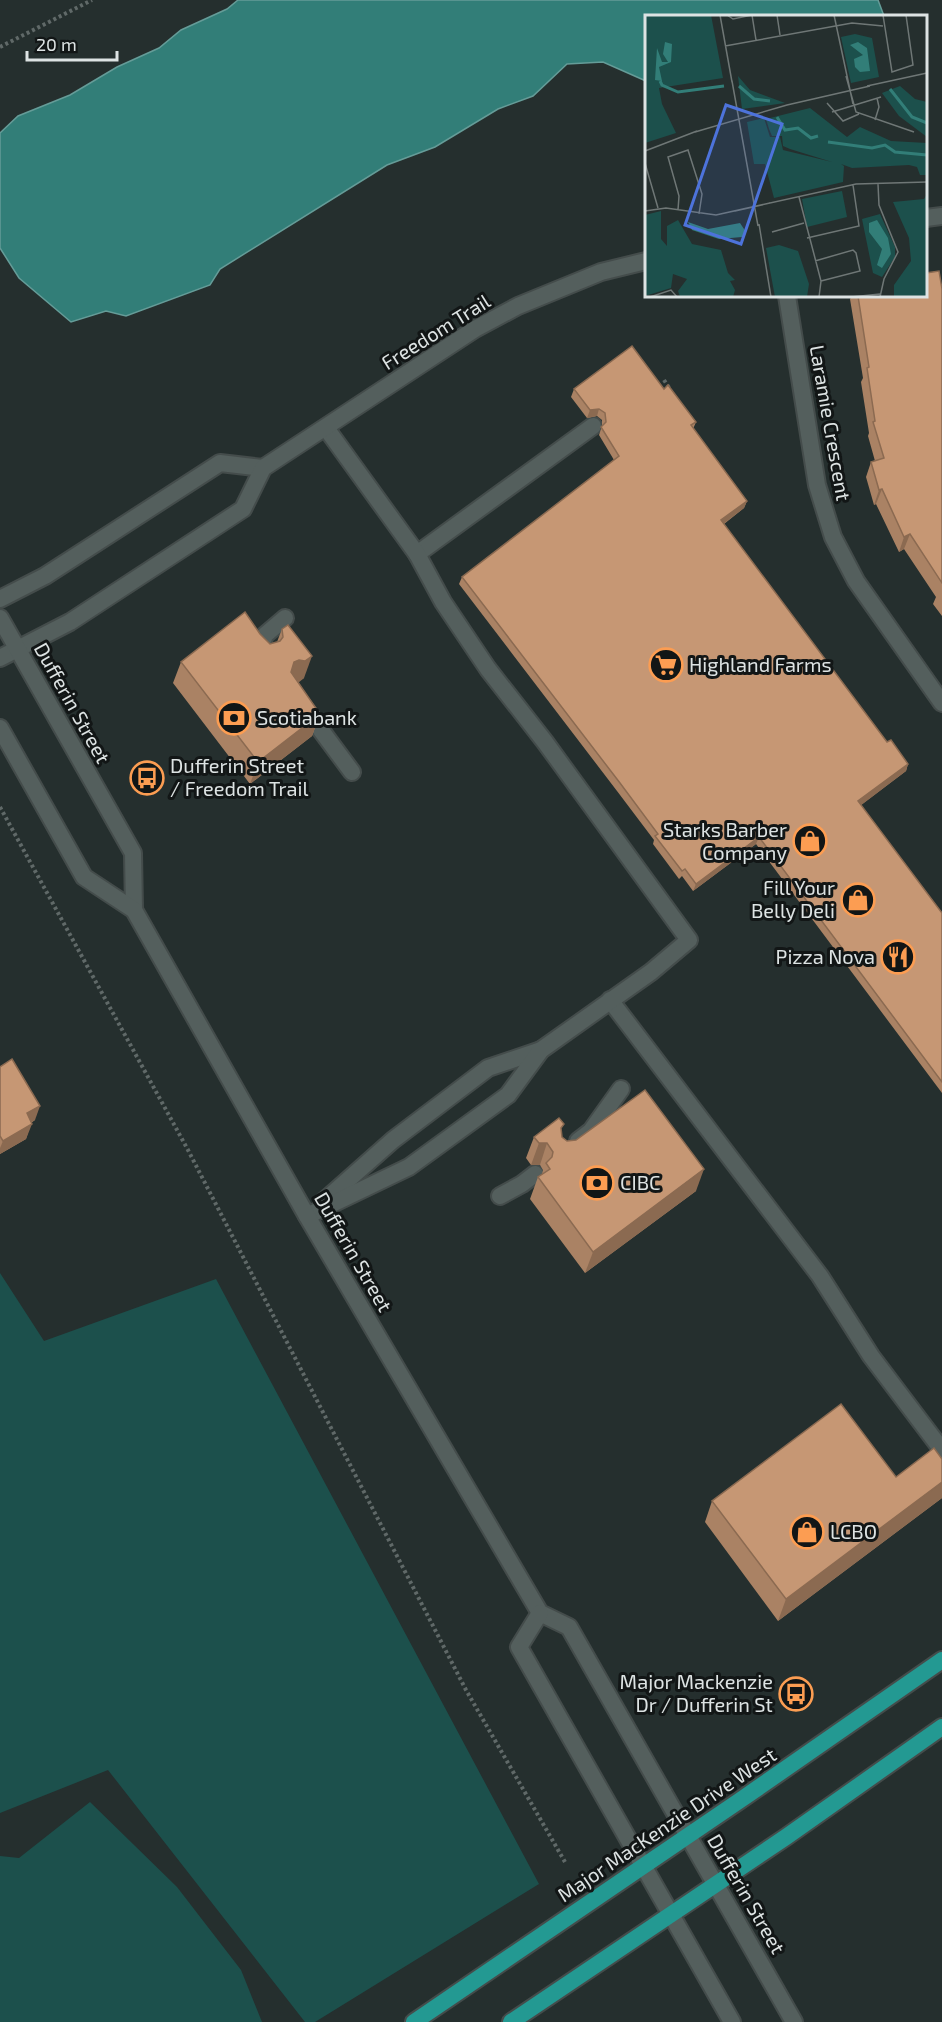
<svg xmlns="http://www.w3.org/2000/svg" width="942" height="2022" viewBox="0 0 942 2022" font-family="'Exo 2',sans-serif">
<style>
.green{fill:#1c504c}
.water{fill:#327e78;stroke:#659c98;stroke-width:1.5}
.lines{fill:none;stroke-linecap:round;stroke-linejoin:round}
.service-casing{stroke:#444c4b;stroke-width:20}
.minor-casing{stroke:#444c4b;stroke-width:20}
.tertiary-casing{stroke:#444c4b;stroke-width:20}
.secondary-casing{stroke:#444c4b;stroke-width:20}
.primary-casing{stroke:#444c4b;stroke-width:20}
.path{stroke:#606968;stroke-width:4;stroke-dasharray:3 3;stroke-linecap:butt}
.service{stroke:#545f5d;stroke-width:16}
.minor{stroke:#545f5d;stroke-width:16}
.tertiary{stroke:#545f5d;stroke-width:16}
.secondary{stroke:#545f5d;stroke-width:16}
.primary{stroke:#239992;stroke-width:16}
.wall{fill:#aa8264}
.shaded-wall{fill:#8b6a51}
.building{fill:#c69774;stroke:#8b6a51;stroke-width:1.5}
.labels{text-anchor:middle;stroke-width:6;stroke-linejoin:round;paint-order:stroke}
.street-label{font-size:20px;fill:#dde3e3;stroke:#121616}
.poi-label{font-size:20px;fill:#dde3e3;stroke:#121616;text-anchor:start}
.inset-river{fill:none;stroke:#327e78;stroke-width:3}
.inset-road{fill:none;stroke:#6f7776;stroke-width:1.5}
.view{fill:#4d73db;fill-opacity:0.15;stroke:#4d73db;stroke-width:3}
.inset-edge{fill:none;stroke:#dde3e3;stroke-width:3}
</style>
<rect width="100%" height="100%" fill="#252f2e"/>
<g class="green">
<path d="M0 1273 44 1341 216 1279 539 1884 315 2022H305L108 1770 0 1813Z"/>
<path d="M90 1802 177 1887 241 1970 262 2022H0V1856L19 1858Z"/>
</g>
<path class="water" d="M238 0H878L884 16H646V81L603 62 567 64 533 96 498 109 435 147 387 165 220 269 210 285 126 316 106 311 71 322 19 278 0 248V133L18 116 70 95 117 67 159 48 181 30 227 9Z"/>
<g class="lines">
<defs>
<g id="service">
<path d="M417 554 593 426"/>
<path d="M265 655 260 649 265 635 285 618"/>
<path d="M303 706 352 772"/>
<path d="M610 1000 820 1276 871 1356 942 1450"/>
<path d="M578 1141 591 1131 621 1089"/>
<path d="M500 1196 522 1184 535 1174"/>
<path d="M323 1202 393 1140 488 1068 541 1050"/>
<path d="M307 1216 409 1167 508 1095 541 1050 651 972 689 940 545 742 488 669 443 602 417 554 326 428"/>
</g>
<path id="minor" d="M787 296 817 485 833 537 856 581 942 703"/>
<g id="tertiary">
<path d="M926 218 942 216"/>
<path d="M0 599 45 576 220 463 263 468"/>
<path d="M0 658 70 622 243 509 263 468 475 329 518 306 601 272 646 261"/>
</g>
<g id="secondary">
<path d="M0 618 133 853 134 910"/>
<path d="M0 728 84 877 134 910 307 1216 540 1613 569 1627 794 2022"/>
<path d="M540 1613 519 1647 732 2022"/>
</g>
<g id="primary">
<path d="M414 2022 739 1801 942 1660"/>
<path d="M511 2022 786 1837 942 1727"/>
</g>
</defs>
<use href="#service" class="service-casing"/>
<use href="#minor" class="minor-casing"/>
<use href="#tertiary" class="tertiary-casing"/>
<use href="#secondary" class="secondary-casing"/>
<use href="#primary" class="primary-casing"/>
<g class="path">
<path d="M0 47 92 0"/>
<path d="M664 380 670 389"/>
<path d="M0 807 188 1150 466 1690 565 1862"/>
</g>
<use href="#service" class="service"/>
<use href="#minor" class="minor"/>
<use href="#tertiary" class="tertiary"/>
<use href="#secondary" class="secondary"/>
<use href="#primary" class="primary"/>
</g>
<g class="wall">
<path d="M942 289V616L933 604 936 597 904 549 899 552 876 504 874 505 866 477 871 462 875 461 868 436 869 433 861 382 863 378 850 299 852 296H926Z"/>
<path d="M574 389H664L696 422 693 429 747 501 744 508 724 524 887 742 908 764 906 771 861 805 942 913V1093L756 844 693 891 682 876 679 879 653 844 654 840 617 791 459 584 462 577 614 460 599 435 602 426V420L597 416 587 418 571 397Z"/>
<path d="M282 629 304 678 298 682 320 714 312 736 250 784 173 683 181 662 260 634 270 644 277 642Z"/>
<path d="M0 1067 35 1120 31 1123 26 1139 0 1154Z"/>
<path d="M561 1131 562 1137 567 1141 696 1191 585 1273 530 1199 538 1177 542 1174 543 1170 540 1165H531L526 1158 534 1137Z"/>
<path d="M942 1459V1498L778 1621 705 1522 712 1501 896 1477Z"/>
</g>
<g class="shaded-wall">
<path d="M599 409 597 416 587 418 590 410Z"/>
<path d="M882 489 876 504 874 505 879 490Z"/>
<path d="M747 501 744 508 718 528 721 520Z"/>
<path d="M910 534 904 549 899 552 904 537Z"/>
<path d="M312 656 304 678 298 683 286 684 294 662Z"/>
<path d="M320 714 312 736 250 784 258 762Z"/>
<path d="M908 764 906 771 856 809 858 801Z"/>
<path d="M759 837 756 844 693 891 696 884Z"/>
<path d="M40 1106 35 1120 21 1128 27 1113Z"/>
<path d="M32 1124 26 1139 0 1154V1148L3 1141Z"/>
<path d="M539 1143H547L540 1165H531Z"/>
<path d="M704 1169 696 1191 585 1273 593 1252Z"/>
<path d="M942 1482V1498L778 1621 786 1599Z"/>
</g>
<g class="building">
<path d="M939 271 942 289V583L910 534 904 537 882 489 879 490 871 462 884 458 873 422 875 421 867 368 869 367 858 296H926V273Z"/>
<path d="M632 346 664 389 668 385 696 422 691 425 747 501 721 520 887 742 891 740 908 764 858 801 942 913V1082L759 837 696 884 685 869 682 871 655 836 658 834 620 783 462 577 619 456 601 427 606 422 605 413 599 409 590 410 574 389Z"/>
<path d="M245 612 260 634 270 644 280 641 283 637 282 629 288 625 312 656 305 661 299 660 294 662 291 672 320 714 258 762 181 662Z"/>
<path d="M12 1059 40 1106 27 1113 32 1124 3 1141 0 1136V1067Z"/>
<path d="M645 1090 704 1169 593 1252 538 1177 550 1169 546 1163 552 1157 553 1152 547 1143H539L534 1137 559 1118 564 1124 561 1128 562 1137 567 1141 576 1140Z"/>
<path d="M841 1404 896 1477 934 1448 942 1459V1482L786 1599 712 1501Z"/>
</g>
<defs>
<symbol id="supermarket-ring" viewBox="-11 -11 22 22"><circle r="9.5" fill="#121616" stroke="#fc9d52" stroke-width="1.5"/><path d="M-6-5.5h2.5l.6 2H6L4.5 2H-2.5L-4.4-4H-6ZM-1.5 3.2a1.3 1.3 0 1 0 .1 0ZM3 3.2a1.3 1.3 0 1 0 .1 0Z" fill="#fc9d52"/></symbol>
<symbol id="bank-ring" viewBox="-11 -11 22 22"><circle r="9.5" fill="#121616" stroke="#fc9d52" stroke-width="1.5"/><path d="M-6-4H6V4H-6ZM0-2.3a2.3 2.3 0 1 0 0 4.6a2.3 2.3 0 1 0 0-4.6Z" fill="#fc9d52"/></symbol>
<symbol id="bus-ring" viewBox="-11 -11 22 22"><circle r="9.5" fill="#121616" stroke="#fc9d52" stroke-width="1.5"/><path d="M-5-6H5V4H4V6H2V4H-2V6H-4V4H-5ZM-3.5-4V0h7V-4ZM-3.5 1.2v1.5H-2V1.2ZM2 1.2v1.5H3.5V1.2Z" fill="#fc9d52"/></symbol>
<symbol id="shop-ring" viewBox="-11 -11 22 22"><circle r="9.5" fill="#121616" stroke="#fc9d52" stroke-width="1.5"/><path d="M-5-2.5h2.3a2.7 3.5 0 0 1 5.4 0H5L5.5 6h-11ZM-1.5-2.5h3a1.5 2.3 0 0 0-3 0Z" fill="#fc9d52"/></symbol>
<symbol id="restaurant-ring" viewBox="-11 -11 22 22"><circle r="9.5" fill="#121616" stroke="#fc9d52" stroke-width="1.5"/><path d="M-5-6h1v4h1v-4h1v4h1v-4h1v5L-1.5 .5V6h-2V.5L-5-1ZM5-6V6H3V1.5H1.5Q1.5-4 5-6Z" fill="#fc9d52"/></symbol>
</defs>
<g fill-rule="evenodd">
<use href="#supermarket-ring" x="647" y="646" width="38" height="38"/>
<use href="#bank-ring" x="215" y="699" width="38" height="38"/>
<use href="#bus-ring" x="128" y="759" width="38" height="38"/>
<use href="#shop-ring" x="791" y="822" width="38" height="38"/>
<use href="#shop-ring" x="839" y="881" width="38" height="38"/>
<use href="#restaurant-ring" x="879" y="938" width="38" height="38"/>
<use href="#bank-ring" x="578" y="1164" width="38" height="38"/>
<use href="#shop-ring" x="788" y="1513" width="38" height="38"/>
<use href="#bus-ring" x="777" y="1675" width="38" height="38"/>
</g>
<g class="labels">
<g class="street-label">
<text transform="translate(436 332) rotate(-32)" y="7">Freedom Trail</text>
<text transform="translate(830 423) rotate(80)" y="7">Laramie Crescent</text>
<text transform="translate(72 703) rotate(61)" y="7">Dufferin Street</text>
<text transform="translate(353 1252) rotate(60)" y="7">Dufferin Street</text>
<text transform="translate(667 1825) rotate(-34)" y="7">Major MacKenzie Drive West</text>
<text transform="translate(746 1894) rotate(60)" y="7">Dufferin Street</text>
</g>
<g class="poi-label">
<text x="689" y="672">Highland Farms</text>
<text x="257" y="725">Scotiabank</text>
<text x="170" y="773">Dufferin Street<tspan x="170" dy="23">/ Freedom Trail</tspan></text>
<text x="787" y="837" text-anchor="end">Starks Barber<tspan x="787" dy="23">Company</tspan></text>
<text x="835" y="895" text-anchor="end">Fill Your<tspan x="835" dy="23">Belly Deli</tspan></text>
<text x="875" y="964" text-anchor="end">Pizza Nova</text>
<text x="620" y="1190">CIBC</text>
<text x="830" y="1539">LCBO</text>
<text x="773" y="1689" text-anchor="end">Major Mackenzie<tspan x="773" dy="23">Dr / Dufferin St</tspan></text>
</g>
</g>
<g transform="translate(645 15)">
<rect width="282" height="282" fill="#252f2e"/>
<path d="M0 0H66L78 63 14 73 17 89 31 118 0 128ZM210 19 227 23 234 62 206 68 196 22ZM93 61 105 75 140 88 97 94ZM255 71 270 84 282 87V122L254 101 237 78ZM165 93 202 122 215 112 246 126 282 128V160H275L272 152 264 150 207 153 196 149 199 151 198 167 129 183 120 149H109L102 107 119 103 125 122H135L138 135 187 147 145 134 138 131 137 121H127L124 114 121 104ZM197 176 202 202 162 212 157 184ZM282 179V282H249V270L266 246 264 223 248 187 279 184ZM16 196V224L22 231V211L33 205 47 229 76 235 83 258 90 265 85 266 90 275 88 282H35L33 276 42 264 28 259 26 273 0 281V200ZM235 199 250 232V242L237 262 228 258 217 204ZM134 230 153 236 164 269 162 282H130L121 233Z" fill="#1c504c"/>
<path d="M20 27 27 29 26 47 14 52 17 66 10 65 12 33 17 47H23L18 39ZM213 27 222 33 225 56 215 57 210 52 209 44 218 40 205 30ZM232 205 243 223 246 239 237 253 232 250 237 234 224 217V208ZM43 207 63 214 95 208 101 217 97 222 74 224 47 215Z" fill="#327e78"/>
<path class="inset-river" d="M15 66 17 70 33 77 79 71M94 71 109 84 125 86M245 74 267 102 282 108M132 102 140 115 153 113 166 123 173 121M183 127 227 133 240 130 250 137 282 140"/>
<path class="inset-road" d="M75 0 87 67M82 0 88 4 107 0M107 0 111 25M132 0 135 20M189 0 208 89M238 0 247 57 268 50 261 0M80 31 207 8 238 11M201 61 211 97 269 117M87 66 113 211M222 71 282 58M182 88 198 106 214 99M187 97 236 82M230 105 234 92 232 83M50 117 142 90 225 71M0 136 52 116M0 148 13 193M233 169 234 190 253 237 239 264 235 282M154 182 176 266 174 282M33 195 34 181 23 142 43 135 57 179 54 199M0 196 21 193 71 200 211 169 282 167M90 196 125 188M114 209 126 282M127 217 159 208M162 223 214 211 208 170M170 246 208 235 211 238 215 256 176 266M5 282 26 275 32 282M206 282 235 279"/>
<path class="view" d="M81 90 137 109 96 229 40 210Z"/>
<rect width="282" height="282" class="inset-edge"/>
</g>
<path d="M27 51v9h90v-9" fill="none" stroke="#dde3e3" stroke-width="3"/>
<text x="36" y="51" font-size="18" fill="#dde3e3" stroke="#121616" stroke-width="4.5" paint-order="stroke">20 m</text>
</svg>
